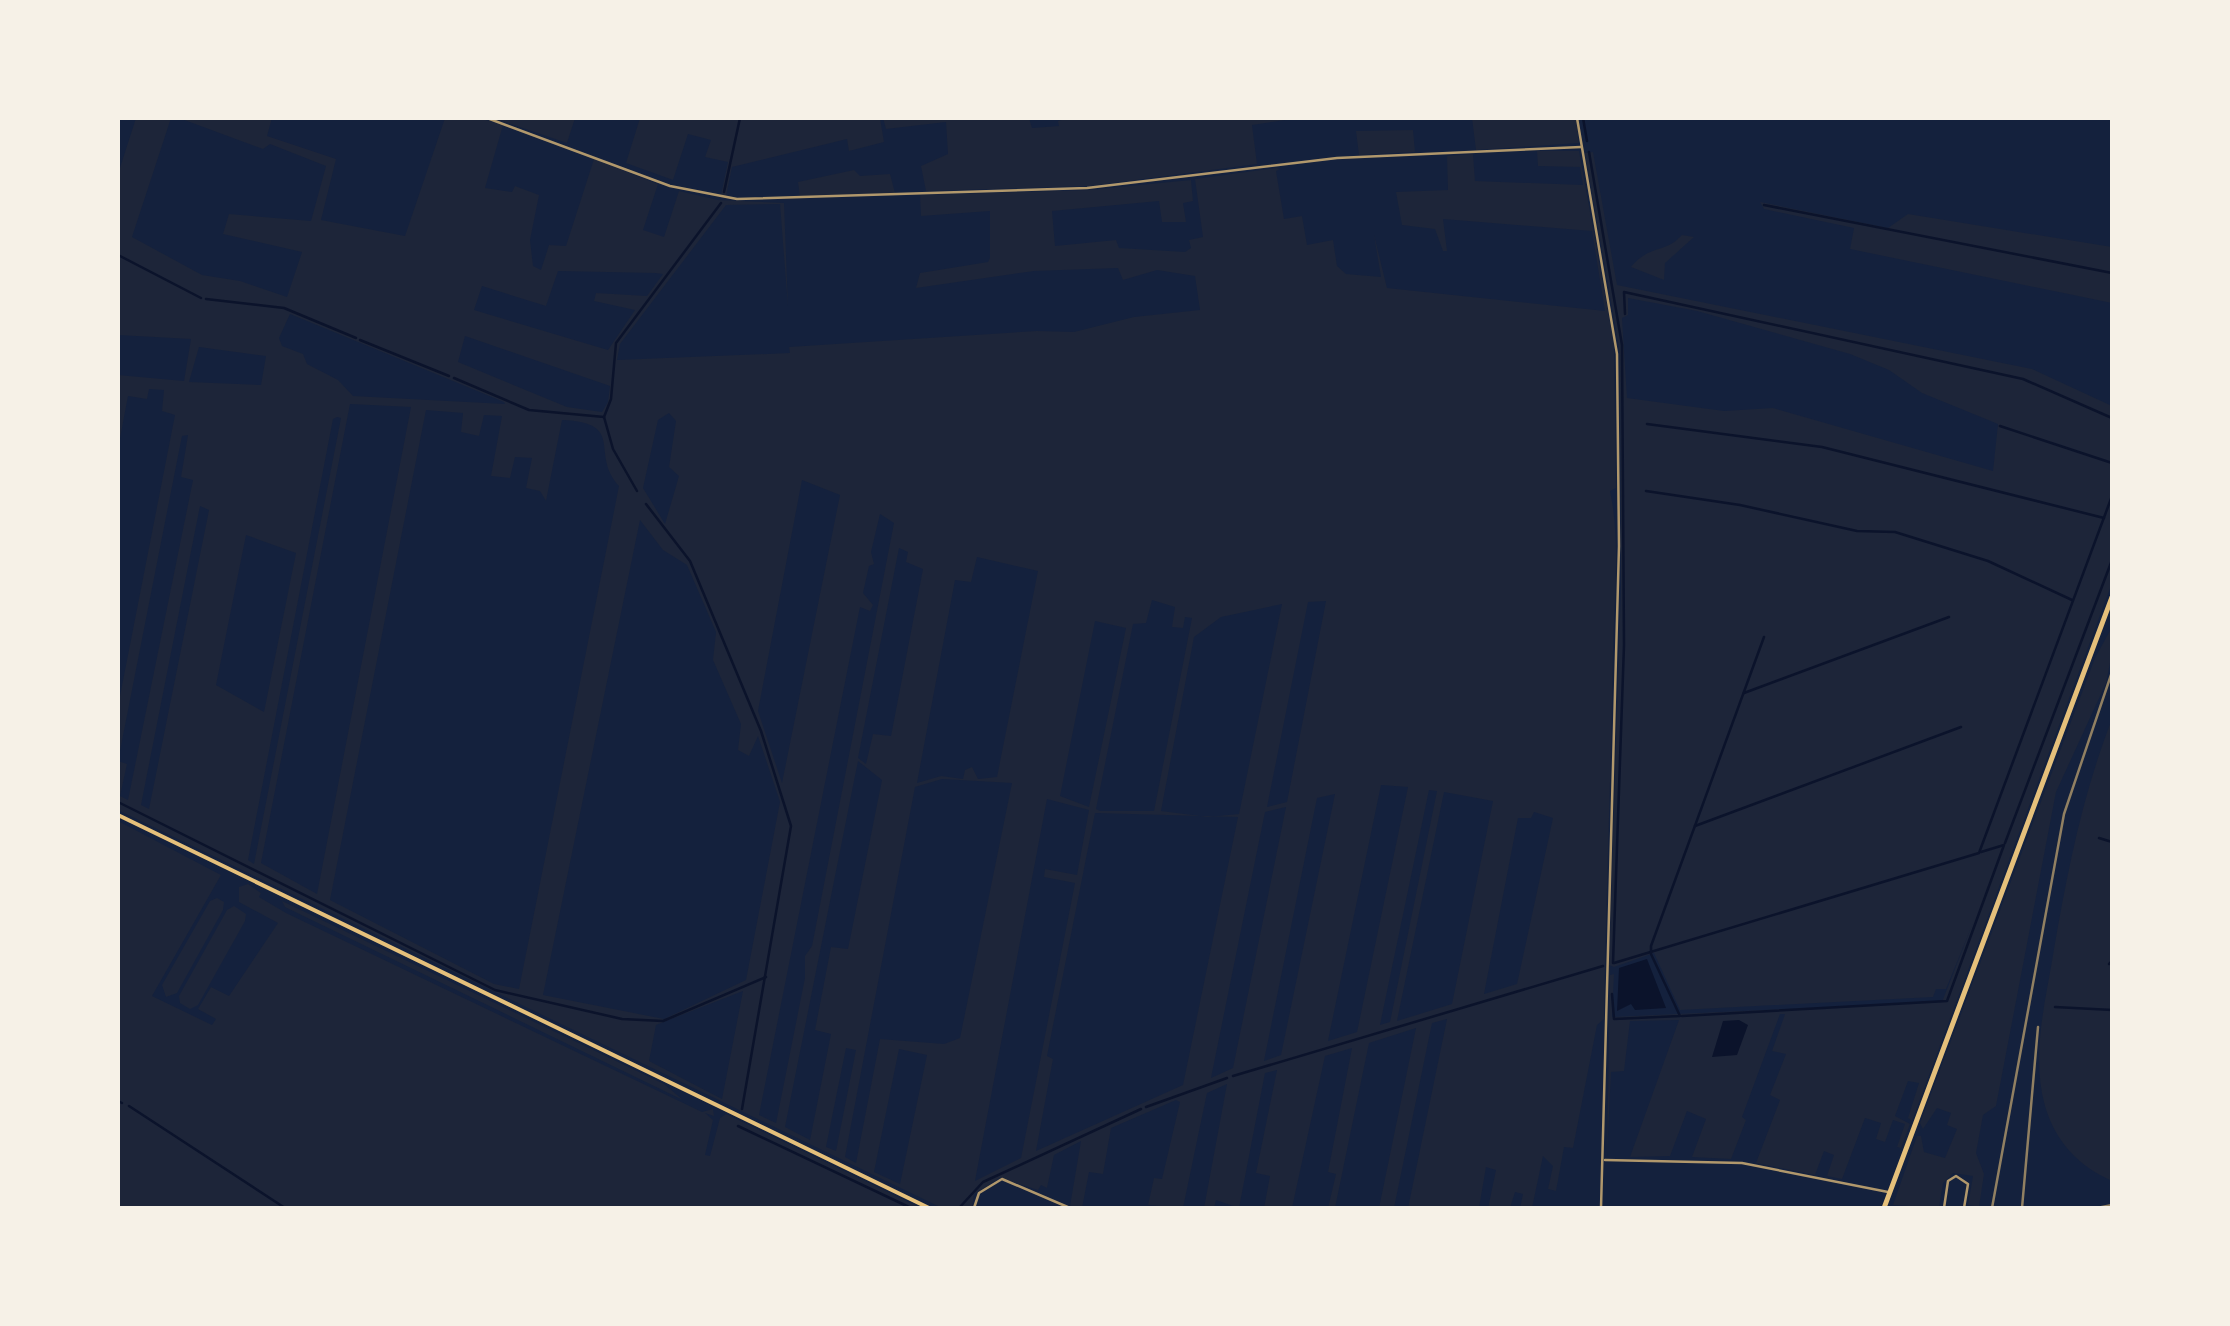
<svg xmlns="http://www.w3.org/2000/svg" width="2230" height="1326" viewBox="0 0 2230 1326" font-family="'Alegreya Sans',sans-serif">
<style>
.green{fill:#1d2539;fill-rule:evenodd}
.water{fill:#0b132b}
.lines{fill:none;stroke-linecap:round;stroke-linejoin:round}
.stream{stroke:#0b132b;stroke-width:2.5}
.minor{stroke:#b1986c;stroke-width:2.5}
.secondary{stroke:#e5c07b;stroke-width:4}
.primary{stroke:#e5c07b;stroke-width:5}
.rail{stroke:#918062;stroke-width:2.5}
</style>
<rect width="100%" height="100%" fill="#14213d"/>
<g class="green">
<path d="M136 118H171L132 237 202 275 240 281 287 297 302 252 223 234 229 214 311 221 326 166 270 144 263 149 179 118H272L267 136 336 159 321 220 405 236 445 118H479L503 125 485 188 512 192 515 186 539 195 530 240 533 266 541 270 549 245 566 246 594 159 658 184 643 230 664 237 679 191 718 200 784 203 788 307 780 204 726 205 620 344 617 360 790 353 789 347 1037 331 1074 332 1134 317 1200 310 1195 276 1157 270 1123 280 1118 268 1034 271 916 288 920 273 988 262 990 258V211L921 216 920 195 1089 190 1191 180 1193 201 1183 203 1186 222H1162L1159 201 1052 211 1055 246 1116 240 1119 248 1185 252 1191 248 1189 240 1203 237 1195 179 1276 168 1280 169 1276 171 1284 219 1302 216 1307 245 1333 240 1337 266 1346 274 1381 277 1374 235 1387 288 1605 311 1592 231 1443 219 1447 251H1443L1435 229 1402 225 1396 192 1448 190 1447 156 1473 154 1475 181 1583 185 1580 167 1538 166 1537 151H1579L1614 344 1616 488 1610 491C1621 542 1614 599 1613 651 1611 774 1606 897 1604 1019L1597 1025 1573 1148 1564 1147 1556 1191 1548 1189 1553 1166 1543 1156 1532 1208H1520L1523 1194 1515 1192 1510 1208H1488L1496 1170 1486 1167 1479 1208H1408L1447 1019 1432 1023 1394 1208H1379L1416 1028 1369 1043 1335 1208H1328L1336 1174 1328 1172 1352 1048 1325 1056 1292 1208H1264L1270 1176 1256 1173 1277 1070 1265 1073 1239 1208 1216 1200 1214 1208H1204L1227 1084 1207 1093 1183 1208 1148 1205 1154 1178 1162 1179 1180 1102 1176 1100 1111 1128 1103 1174 1089 1172 1082 1208 1070 1206 1081 1141 1054 1155 1047 1188 1041 1185 1038 1190 1000 1178 974 1194 972 1208H942L118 810V706L175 415 162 411 164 390 149 389 147 399 128 396 118 449V375L184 381 191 339 118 335V174ZM558 271 655 273 663 274 647 296 596 293 594 301 635 310 608 350 474 310 482 286 546 306ZM290 314 504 402 505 404 353 396 338 380 307 364 303 354 282 346 279 338ZM465 336 610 386 608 402 602 412 567 407 458 362ZM199 347 266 356 261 385 189 382ZM350 404 411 407 317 894 261 863ZM426 410 463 413 461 432 479 436 484 415 502 416 491 476 510 478 515 457 532 458 526 488 540 491 546 501 562 420C627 423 589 453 619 486L519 989 494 984 330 900ZM669 413 676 421 669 467 679 476 665 524 643 488 658 420ZM337 417 341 418 254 864 248 860 333 419ZM188 435 181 477 193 480 128 800 120 796 127 764 118 761 182 436ZM802 480 840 495 782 783 758 711ZM200 506 209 510 149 809 141 805ZM880 514 894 523 812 946 805 956V978L776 1123 759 1115 860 607 870 611 873 605 863 593 869 566 874 564 871 552ZM640 520 663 550 687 565 716 632 713 660 741 724 738 750 749 756 758 736 780 802 746 980 664 1019 543 995ZM246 535 296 553 264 712 216 685ZM899 548 908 552 906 562 923 569 891 736 873 734 866 764 858 758ZM977 557 1038 571 997 777 978 779 972 767 965 770 963 779 941 776 917 783 955 580 971 582ZM1152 600 1175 607 1172 627 1183 628 1185 617 1192 618 1154 811H1100L1096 809 1133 624 1146 623ZM1326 601 1287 802 1267 807 1308 602ZM1282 604 1239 814 1208 817 1161 811 1194 637 1221 617ZM1095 621 1126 628 1089 807 1060 796ZM858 761 882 780 848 949 831 947 815 1030 831 1034 810 1140 785 1127ZM942 779 1012 783 960 1038 944 1044 880 1039 856 1163 845 1157 915 787ZM1381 785 1408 787 1357 1032 1328 1041ZM1429 790 1437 791 1390 1022 1380 1025ZM1444 792 1493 801 1452 1004 1397 1021ZM1335 794 1281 1055 1264 1061 1317 798ZM1047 799 1089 810 1077 875 1045 869 1044 877 1075 883 1021 1158 975 1181ZM1286 807 1233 1068 1211 1078 1265 812ZM1534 812 1553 818 1517 984 1484 994 1518 818H1531ZM1095 813 1238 817 1183 1085 1036 1151 1053 1059 1047 1056ZM743 991 722 1099 649 1061 656 1025ZM846 1048 856 1050 836 1151 826 1147ZM899 1049 927 1055 900 1184 874 1172Z"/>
<path d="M493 118H575L567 143Z"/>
<path d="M640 118H880L884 142 849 151 847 139 732 167 726 196 721 195 728 162 705 157 711 140 688 134 673 180 626 163Z"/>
<path d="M883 118H1029L1032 128 1059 126 1058 121 1068 118 1285 120 1252 125 1257 164 1090 186 926 191 921 166 948 154 946 122 886 129Z"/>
<path d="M1472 118H1576L1579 143 1476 150Z"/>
<path d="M1413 130 1415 152 1359 155 1356 131Z"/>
<path d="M1593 152 1617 285 2032 369 2112 406V583L1912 1121 1908 1118 1919 1083 1908 1081 1895 1116 1910 1124 1901 1148 1897 1147 1905 1124 1893 1120 1885 1142 1876 1139 1881 1123 1865 1118 1842 1179 1827 1176 1834 1155 1824 1151 1815 1175 1756 1163 1780 1100 1770 1095 1786 1054 1772 1051 1785 1014H1780L1742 1117 1746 1120 1731 1159 1692 1157 1706 1119 1687 1111 1670 1156 1630 1157 1679 1020 1630 1021 1624 1071 1611 1072 1607 1156 1610 975 1614 974 1612 1017 1942 1002 1973 923 1946 989H1936L1933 997 1680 1010 1654 953 1614 967 1609 965 1621 587 1620 354 1585 153ZM1628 298 1697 311 1850 354 1889 370 1922 393 1998 424 1993 471 1773 408 1724 411 1627 398 1622 318 1628 315Z"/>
<path d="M854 170 860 176 890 174 895 193 800 197 798 182Z"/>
<path d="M1760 202 1888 228 1908 214 2112 247V303L1850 249 1854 228 1764 209Z"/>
<path d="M1682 235 1694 237 1665 263 1664 280 1631 267C1650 244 1665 254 1682 235Z"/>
<path d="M2112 627V653L2106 683 2056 792 1996 1106 1983 1115 1976 1153 1984 1174 1979 1207 1968 1205 1973 1176 1953 1173 1943 1183 1939 1208 1893 1205 1917 1136H1921L1924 1152 1945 1158 1957 1129 1947 1125 1951 1113 1937 1108 1923 1129 1920 1123 2095 658Z"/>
<path d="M2112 719V1181C2079 1166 2056 1143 2045 1106 2031 1056 2045 1004 2053 955 2067 873 2082 796 2112 719Z"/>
<path d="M118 821 221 875 152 996 212 1025 216 1019 198 1009 211 987 229 996 278 923 239 902V887L248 884 261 893 259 897 286 913 702 1112 713 1109 714 1116 705 1113 713 1120 705 1155 710 1156 720 1118 726 1114 921 1208H118Z"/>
<path d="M217 898 224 902 223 910 177 993 166 997 162 985 210 901Z"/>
<path d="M282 901 664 1084 683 1100 285 907Z"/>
<path d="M234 906 246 914 245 921 198 1005 190 1009 180 1003 179 996 227 910Z"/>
</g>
<g class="water">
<path d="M1647 959 1666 1008 1635 1010 1631 1004 1617 1011 1619 968Z"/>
<path d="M1739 1020 1748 1025 1737 1055 1712 1057 1723 1021Z"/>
</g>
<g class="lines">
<g class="stream">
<path d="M1583 118 1587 141"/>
<path d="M1589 152 1622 345 1624 645 1613 963"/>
<path d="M724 192 740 118"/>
<path d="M1764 205 2112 273"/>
<path d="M118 255 201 298"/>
<path d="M206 299 284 308 356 338"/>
<path d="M1625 314 1624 292 2023 379 2112 418"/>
<path d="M360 340 449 376"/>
<path d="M454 378 529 410 604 417 613 449 637 491"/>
<path d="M604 417 611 399 616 343 721 203"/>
<path d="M1647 424 1822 447 2104 518"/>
<path d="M2000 426 2112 463"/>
<path d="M1646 491 1740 505 1857 531 1895 532 1988 561 2072 600"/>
<path d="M646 504 690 561 761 731 791 826 742 1109"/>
<path d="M1744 693 1949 617"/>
<path d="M118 802 495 990 622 1019 663 1021 766 977"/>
<path d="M1695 826 1961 727"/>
<path d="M2099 838 2112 842"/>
<path d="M2005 843 2112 560"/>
<path d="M1614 963 1979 853 2112 496"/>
<path d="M2109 964 2112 961"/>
<path d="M1612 994 1614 1019 1680 1016 1651 954V946L1764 637"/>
<path d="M2055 1007 2112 1010"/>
<path d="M1682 1016 1947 1001 2004 845 1981 852"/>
<path d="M1233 1076 1603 966"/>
<path d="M118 1101 122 1103"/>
<path d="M129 1106 285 1208"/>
<path d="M1146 1107 1227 1078"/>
<path d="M738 1126 911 1208"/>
<path d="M959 1208 983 1182 1141 1109"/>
</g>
<g class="minor">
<path d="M487 118 670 186 737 199 1087 188 1337 158 1581 147"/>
<path d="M1577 118 1617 354 1619 546 1601 1208"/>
<path d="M1605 1160 1742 1163 1888 1192"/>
<path d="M974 1208 979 1193 1002 1179 1070 1208"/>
<path d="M1944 1208 1948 1181 1956 1176 1968 1184 1964 1208"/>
</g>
<path class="secondary" d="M118 815 929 1208"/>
<path class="primary" d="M1884 1208 2112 597"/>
<g class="rail">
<path d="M1992 1208 2064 814 2112 672"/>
<path d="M2022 1208 2038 1027"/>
<path d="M2097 1208 2112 1205"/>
</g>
</g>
<rect width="2230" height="1326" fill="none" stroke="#f6f1e7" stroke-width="240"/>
</svg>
